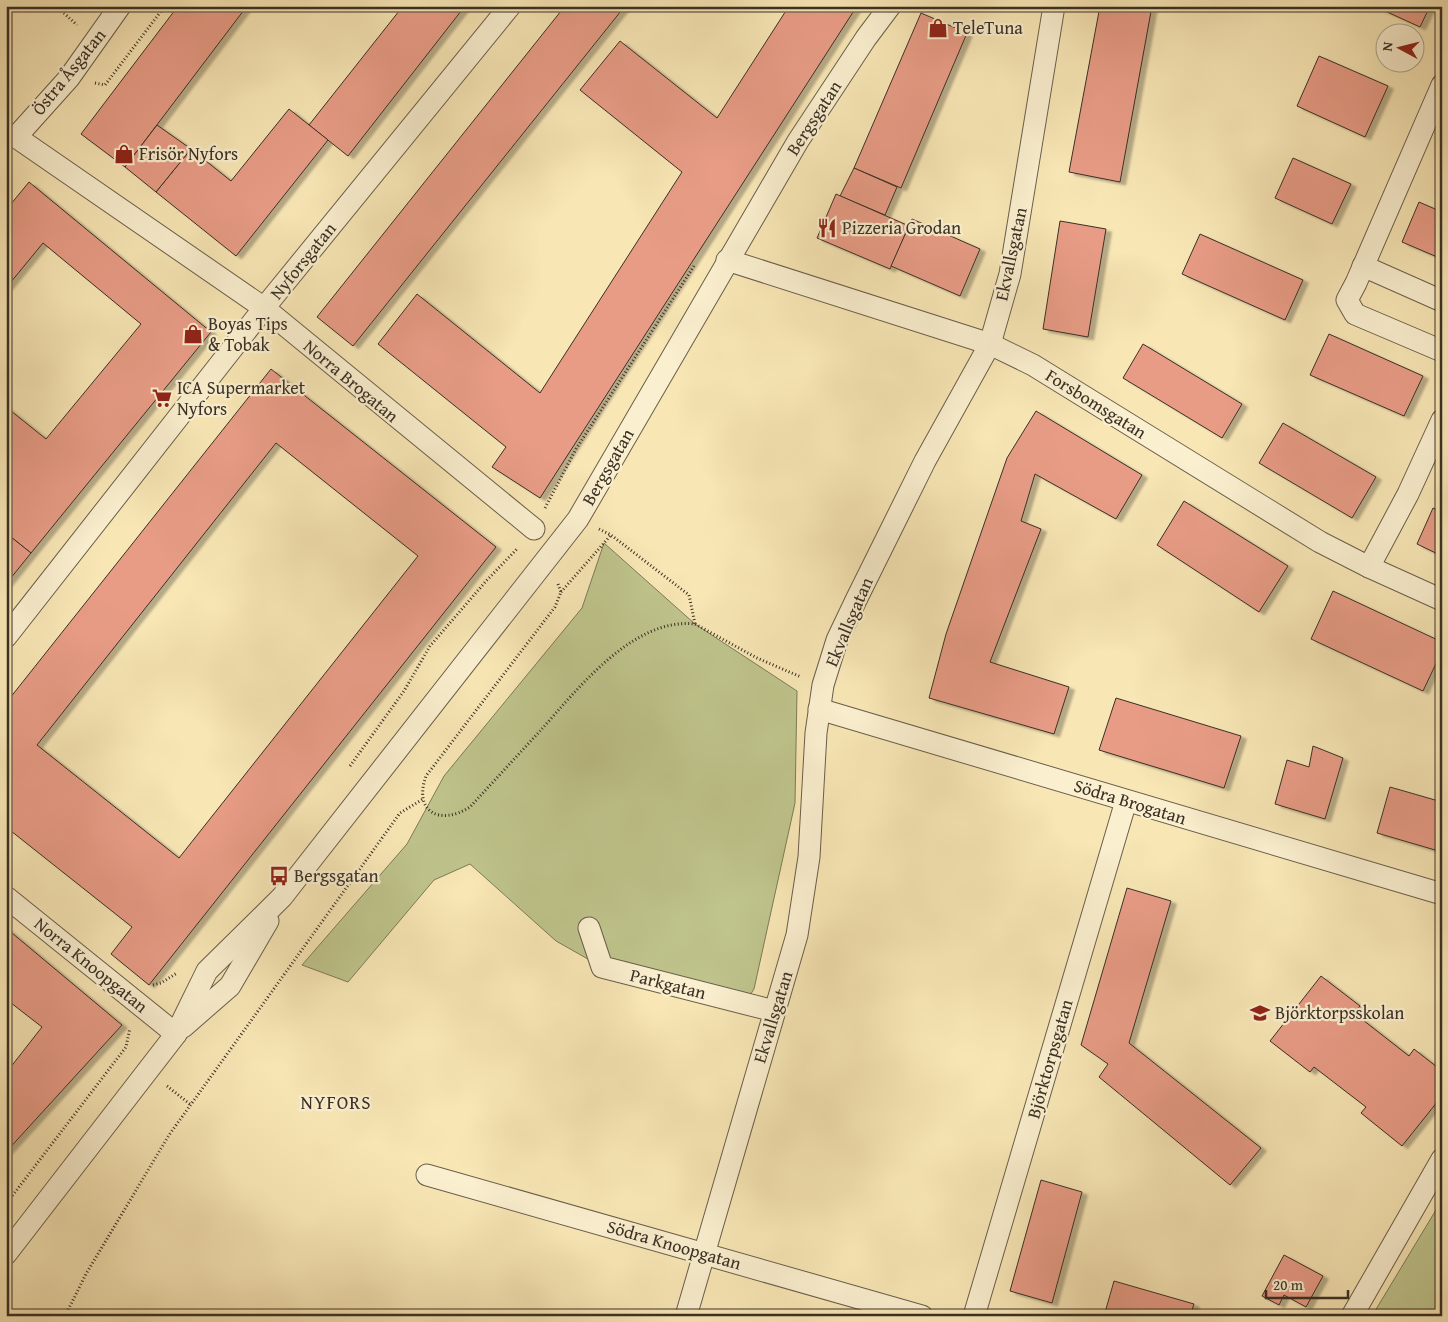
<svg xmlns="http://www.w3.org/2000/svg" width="1448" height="1322" viewBox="0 0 1448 1322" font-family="'Gentium Book Plus',serif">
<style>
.green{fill:#bfc48c;stroke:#7c7a59}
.building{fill:#e89c86;stroke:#3a3026;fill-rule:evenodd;filter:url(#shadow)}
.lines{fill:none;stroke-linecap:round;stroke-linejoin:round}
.street-casing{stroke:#6a5e4a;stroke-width:23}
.path{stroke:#3a3026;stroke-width:3;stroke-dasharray:1 2.5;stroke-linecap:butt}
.street{stroke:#faefcf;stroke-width:21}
.labels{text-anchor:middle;stroke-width:4.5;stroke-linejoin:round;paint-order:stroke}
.poi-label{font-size:18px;fill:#3a3026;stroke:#faefcf;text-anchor:start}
.street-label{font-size:18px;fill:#3a3026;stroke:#faefcf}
.neighbourhood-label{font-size:19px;letter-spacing:1px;fill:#3a3026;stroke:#faefcf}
</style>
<defs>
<filter id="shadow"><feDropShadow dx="5.5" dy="3" stdDeviation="1" flood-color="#0004"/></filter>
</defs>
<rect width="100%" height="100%" fill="#f8e6b5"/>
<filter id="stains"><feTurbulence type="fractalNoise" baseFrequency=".004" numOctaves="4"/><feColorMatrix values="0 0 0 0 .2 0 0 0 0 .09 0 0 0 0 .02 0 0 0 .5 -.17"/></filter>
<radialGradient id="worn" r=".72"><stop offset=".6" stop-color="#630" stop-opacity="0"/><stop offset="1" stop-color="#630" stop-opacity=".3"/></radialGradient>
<g class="green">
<path d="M604 543 695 624 797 691 795 803 754 989 745 1003 602 967 556 941 470 864 434 880 348 982 302 965 407 844 444 776 582 608Z"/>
<path d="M1442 1200V1316H1372Z"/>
</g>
<g class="building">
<path d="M178 6H247L125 167 81 134Z"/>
<path d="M403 6H465L348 156 309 125Z"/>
<path d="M565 6H625L353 346 317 317Z"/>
<path d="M789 6H857L540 498 492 467 506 447 378 344 417 294 540 393 682 172 580 90 620 41 717 118Z"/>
<path d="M1100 6H1152L1120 182 1069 172Z"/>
<path d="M1374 6H1430L1420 27Z"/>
<path d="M921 13 967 33 901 188 854 168Z"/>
<path d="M1319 56 1388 86 1365 137 1297 106Z"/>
<path d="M289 109 328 140 236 256 156 192 191 149 231 181Z"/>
<path d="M157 125 191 149 156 192 125 167Z"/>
<path d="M1293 158 1351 184 1332 224 1275 198Z"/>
<path d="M854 168 897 187 885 215 840 196Z"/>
<path d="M29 182 211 332 31 553 6 533V499L10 495 6 492V407L46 439 141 324 43 243 6 288V210Z"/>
<path d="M836 194 909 226 890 269 817 238Z"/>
<path d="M1419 202 1442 212V259L1402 242Z"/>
<path d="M912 219 980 249 960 296 891 266Z"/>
<path d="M1060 221 1106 229 1088 337 1043 329Z"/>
<path d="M1200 234 1303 280 1285 320 1182 274Z"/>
<path d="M1329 334 1423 376 1404 416 1310 375Z"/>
<path d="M1143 344 1242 404 1222 438 1123 378Z"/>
<path d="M271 369 496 547 149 985 111 954 132 927 6 827V703ZM276 443 418 556 179 858 37 745Z"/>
<path d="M1036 411 1142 475 1116 519 1035 474 1021 521 1041 529 990 662 1069 687 1054 734 929 698 946 634 1007 458Z"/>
<path d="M1283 423 1376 477 1352 518 1259 463Z"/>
<path d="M1184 501 1288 566 1259 612 1157 545Z"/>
<path d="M1433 508 1442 512V556L1417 544Z"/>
<path d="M6 533 31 553 6 584Z"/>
<path d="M1333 591 1442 642V651L1423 691 1311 639Z"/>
<path d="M1116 698 1241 736 1224 788 1099 750Z"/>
<path d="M1313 746 1343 758 1325 819 1275 804 1287 760 1309 767Z"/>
<path d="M1390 787 1442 802V852L1377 833Z"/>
<path d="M1127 888 1171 901 1129 1043 1261 1148 1230 1185 1099 1077 1108 1064 1081 1045Z"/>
<path d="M6 928 122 1025 6 1152V1073L42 1027 6 999Z"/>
<path d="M1321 976 1360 1006 1354 1013 1409 1056 1414 1049 1442 1071V1096L1402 1146 1361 1113 1366 1107 1314 1067 1310 1072 1270 1041Z"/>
<path d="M1041 1180 1082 1192 1052 1303 1010 1291Z"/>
<path d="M1284 1255 1323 1276 1306 1307 1284 1295 1279 1305 1262 1296Z"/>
<path d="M1114 1281 1194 1304 1190 1316H1104Z"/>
</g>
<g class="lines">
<defs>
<g id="street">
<path d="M120 6 69 78 16 137 264 308 534 529"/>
<path d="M1442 85 1356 283 1347 300 1355 314 1442 351"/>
<path d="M727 260 990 344 1033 365 1320 542 1369 567 1442 600"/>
<path d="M1363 266 1442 301"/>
<path d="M1369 567 1408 494 1442 420"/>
<path d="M6 637 264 308 510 6"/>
<path d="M819 709 1442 894"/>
<path d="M6 897 176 1034"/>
<path d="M589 928 602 967 774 1011"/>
<path d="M183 1027 230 986 268 921"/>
<path d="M427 1175 922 1316"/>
<path d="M6 1254 176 1034 207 971 282 897 578 519 798 141 866 38 890 6"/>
<path d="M686 1316 797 935 809 857 816 733 823 685 837 640 857 598 925 461 990 344 1010 274 1054 6"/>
<path d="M974 1316 1126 801"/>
<path d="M1352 1316 1442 1159"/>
</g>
</defs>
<use href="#street" class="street-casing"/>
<g class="path">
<path d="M56 6 77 25"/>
<path d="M95 83 105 85 165 6"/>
<path d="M545 508 576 449 694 266"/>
<path d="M599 529 611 535 689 595 695 624"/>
<path d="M558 584 561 592 555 607 426 776C413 812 440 826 470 807 493 782 517 756 540 731 577 690 633 617 695 624L757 658 801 677"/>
<path d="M561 592 611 535"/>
<path d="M350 766 404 691 430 646 487 580 518 548"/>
<path d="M153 985 161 983 177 973"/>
<path d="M167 1086 191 1105"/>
<path d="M6 1204 126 1047 130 1028"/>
<path d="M65 1316 86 1274 169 1135 400 813 423 799"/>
</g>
<use href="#street" class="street"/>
</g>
<defs>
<symbol id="shop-bare" viewBox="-9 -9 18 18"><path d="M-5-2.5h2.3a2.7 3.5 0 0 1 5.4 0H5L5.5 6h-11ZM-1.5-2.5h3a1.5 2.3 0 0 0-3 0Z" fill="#8f2418" stroke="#faefcf" stroke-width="2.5" paint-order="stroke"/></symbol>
<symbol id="restaurant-bare" viewBox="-9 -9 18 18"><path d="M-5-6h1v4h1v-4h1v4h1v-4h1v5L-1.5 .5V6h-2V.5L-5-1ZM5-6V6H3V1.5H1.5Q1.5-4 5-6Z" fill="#8f2418" stroke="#faefcf" stroke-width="2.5" paint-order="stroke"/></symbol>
<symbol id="supermarket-bare" viewBox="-9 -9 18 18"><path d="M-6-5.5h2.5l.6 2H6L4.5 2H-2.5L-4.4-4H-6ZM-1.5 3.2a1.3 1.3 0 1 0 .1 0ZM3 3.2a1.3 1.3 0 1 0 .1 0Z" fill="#8f2418" stroke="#faefcf" stroke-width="2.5" paint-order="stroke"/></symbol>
<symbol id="bus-bare" viewBox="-9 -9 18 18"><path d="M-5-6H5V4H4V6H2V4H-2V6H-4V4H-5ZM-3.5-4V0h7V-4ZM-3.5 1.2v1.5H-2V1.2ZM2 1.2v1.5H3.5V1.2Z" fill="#8f2418" stroke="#faefcf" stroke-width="2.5" paint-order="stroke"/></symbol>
<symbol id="school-bare" viewBox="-9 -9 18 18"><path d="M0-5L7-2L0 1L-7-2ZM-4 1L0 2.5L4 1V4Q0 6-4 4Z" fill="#8f2418" stroke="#faefcf" stroke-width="2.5" paint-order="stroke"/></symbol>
</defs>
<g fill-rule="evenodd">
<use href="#shop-bare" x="924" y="14" width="28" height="28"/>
<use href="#shop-bare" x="110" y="140" width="28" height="28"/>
<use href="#restaurant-bare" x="813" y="214" width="28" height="28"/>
<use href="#shop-bare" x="179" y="320" width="28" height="28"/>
<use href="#supermarket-bare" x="148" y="384" width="28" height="28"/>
<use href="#bus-bare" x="265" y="862" width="28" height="28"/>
<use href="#school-bare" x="1246" y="999" width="28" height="28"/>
</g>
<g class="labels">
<g class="poi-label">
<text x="953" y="34">TeleTuna</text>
<text x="139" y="160">Frisör Nyfors</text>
<text x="842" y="234">Pizzeria Grodan</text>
<text x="208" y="330">Boyas Tips<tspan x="208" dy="21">&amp; Tobak</tspan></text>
<text x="177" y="394">ICA Supermarket<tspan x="177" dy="21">Nyfors</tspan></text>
<text x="294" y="882">Bergsgatan</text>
<text x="1275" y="1019">Björktorpsskolan</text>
</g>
<g class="street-label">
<text transform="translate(69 72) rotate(-51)" y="6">Östra Åsgatan</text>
<text transform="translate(814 118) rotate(-57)" y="6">Bergsgatan</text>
<text transform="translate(1011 254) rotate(-78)" y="6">Ekvallsgatan</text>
<text transform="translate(303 261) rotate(-51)" y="6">Nyforsgatan</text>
<text transform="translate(351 381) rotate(40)" y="6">Norra Brogatan</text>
<text transform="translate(1096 404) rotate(32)" y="6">Forsbomsgatan</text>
<text transform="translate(608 467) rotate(-60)" y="6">Bergsgatan</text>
<text transform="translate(849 622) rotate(-67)" y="6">Ekvallsgatan</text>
<text transform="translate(1130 802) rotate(17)" y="6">Södra Brogatan</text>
<text transform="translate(91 965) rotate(39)" y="6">Norra Knoopgatan</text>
<text transform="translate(668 984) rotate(14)" y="6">Parkgatan</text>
<text transform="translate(773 1017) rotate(-73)" y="6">Ekvallsgatan</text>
<text transform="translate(1050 1059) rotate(-74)" y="6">Björktorpsgatan</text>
<text transform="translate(674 1245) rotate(16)" y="6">Södra Knoopgatan</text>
</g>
<g class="neighbourhood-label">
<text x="336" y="1109">NYFORS</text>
</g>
</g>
<rect width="1448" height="1322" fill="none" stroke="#f8e6b5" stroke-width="25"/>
<rect x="8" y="8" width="1433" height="1307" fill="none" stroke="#3a3026" stroke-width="2.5"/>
<rect x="12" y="12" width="1423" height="1297" fill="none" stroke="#3a3026"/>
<g transform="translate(1400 48) rotate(277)"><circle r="24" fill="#faefcf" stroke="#ada38b"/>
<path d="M0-4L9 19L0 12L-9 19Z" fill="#8f2418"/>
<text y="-8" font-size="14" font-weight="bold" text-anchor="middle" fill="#3a3026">N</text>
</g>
<path d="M1266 1290v8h82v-8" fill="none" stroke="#3a3026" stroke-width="2.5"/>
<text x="1273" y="1290" font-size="15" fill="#3a3026" stroke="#faefcf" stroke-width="4" paint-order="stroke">20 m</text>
<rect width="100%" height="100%" filter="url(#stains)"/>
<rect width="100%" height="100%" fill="url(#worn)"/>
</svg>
